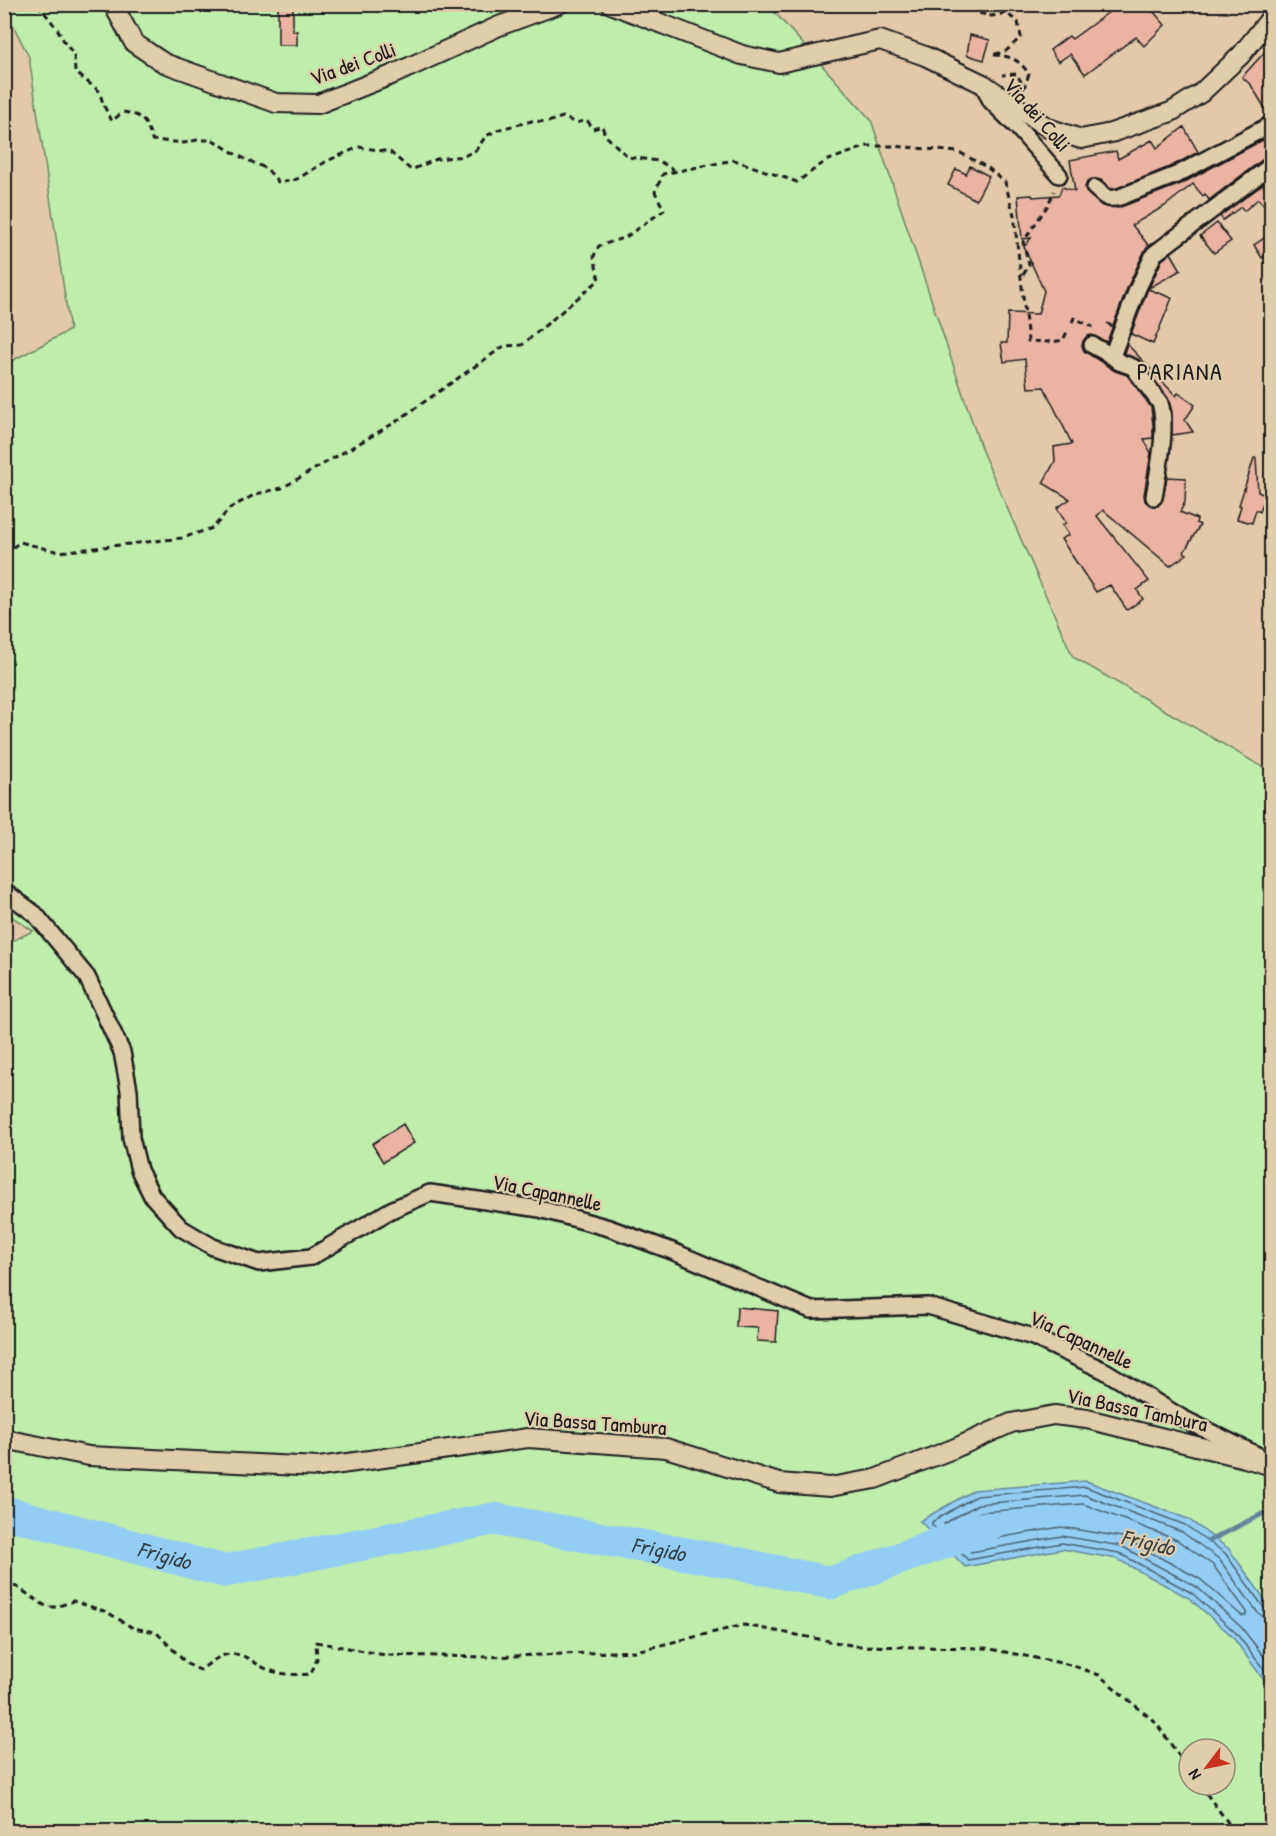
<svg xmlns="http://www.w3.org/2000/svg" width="1276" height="1836" viewBox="0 0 1276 1836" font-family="'Patrick Hand',sans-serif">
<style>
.green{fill:#beedac;stroke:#6d8464;stroke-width:1.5;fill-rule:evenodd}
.water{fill:#94cdf3;stroke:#64869d;stroke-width:1.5}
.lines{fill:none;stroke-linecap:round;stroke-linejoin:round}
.shore{stroke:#4c6372;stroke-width:1.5}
.stream{stroke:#64869d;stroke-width:5}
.river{stroke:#94cdf3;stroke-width:33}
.building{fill:#ebb4a2;stroke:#1c1c1c;stroke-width:1.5}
.minor-casing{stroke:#1c1c1c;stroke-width:20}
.tertiary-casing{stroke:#1c1c1c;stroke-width:22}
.path{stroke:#1c1c1c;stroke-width:3;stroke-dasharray:6 4.5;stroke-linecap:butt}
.minor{stroke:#e0ceab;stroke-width:15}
.tertiary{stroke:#e0ceab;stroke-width:18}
.labels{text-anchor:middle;stroke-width:4.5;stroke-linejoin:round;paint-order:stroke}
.street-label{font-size:21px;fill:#1c1c1c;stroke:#e0ceab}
.water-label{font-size:22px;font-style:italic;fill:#343f47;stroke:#e0ceab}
.quarter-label{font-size:24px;letter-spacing:1.5px;fill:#1c1c1c;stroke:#e0ceab}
</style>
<rect width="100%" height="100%" fill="#e2c9a9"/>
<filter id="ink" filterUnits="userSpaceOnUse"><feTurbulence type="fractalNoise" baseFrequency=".0167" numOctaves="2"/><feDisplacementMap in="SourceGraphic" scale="12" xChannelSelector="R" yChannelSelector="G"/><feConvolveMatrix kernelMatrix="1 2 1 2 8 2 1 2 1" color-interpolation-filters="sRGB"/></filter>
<g filter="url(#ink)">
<path class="green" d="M5 4 768 5 871 120 982 451 1073 657 1271 772V1831H5L4 945 33 931 5 912 4 365 70 330 29 57 5 9ZM1189 1749H1225V1785H1189Z"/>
<path class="water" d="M1086 1481 1188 1519 1229 1549 1271 1608V1690L1232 1636 1189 1598 1117 1559 1062 1549 965 1567 920 1521 974 1490Z"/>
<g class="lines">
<g class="shore">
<path d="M1083 1504 1177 1540 1213 1565 1247 1612 1246 1615 1242 1616 1200 1579 1122 1537 1061 1527 974 1542 959 1527 960 1524 981 1512Z"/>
<path d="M1272 1611 1264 1608 1225 1553 1185 1525 1086 1487 976 1496 932 1522V1525L968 1560 1062 1543 1119 1553 1192 1593 1236 1633 1272 1680"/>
<path d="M1272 1618 1264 1617 1258 1613 1219 1559 1182 1532 1085 1495 978 1504 944 1524 945 1527 971 1552 1062 1536 1121 1546 1197 1587 1241 1627 1272 1667"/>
</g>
<path class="stream" d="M1209 1541 1272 1509"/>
<path class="river" id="s1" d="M4 1512 224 1571 493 1519 736 1563 831 1583 985 1528"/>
</g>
<g class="building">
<path d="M278 4H293V31H297V45H278Z"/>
<path d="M1120 4H1147L1165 25 1144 46 1136 37 1085 74 1070 54 1058 62 1050 50 1069 36 1072 39Z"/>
<path d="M970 35 990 40 984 60 967 55Z"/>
<path d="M1272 44V114L1269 115 1251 85 1242 77Z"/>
<path d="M1184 127 1198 152 1172 166 1117 188 1111 189 1101 180 1092 179 1087 182 1085 187 1086 192 1102 206 1118 208 1181 184 1272 135V155L1266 157 1209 200 1205 194 1203 196 1193 184 1165 206 1132 225 1149 246 1145 250 1128 286 1113 326 1107 323 1112 328 1107 342 1092 335 1087 336 1083 341 1082 346 1084 351 1115 371 1127 375 1151 407 1153 425V438L1144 439 1151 453 1144 495 1145 501 1152 506H1158L1163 499 1167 477 1186 478 1185 502 1180 512 1197 519 1196 523 1200 525 1184 552 1187 554 1170 566 1103 510 1097 516 1149 581 1137 590 1143 599 1127 610 1110 585 1096 592 1061 539 1069 535 1062 525 1066 523 1057 508 1070 499 1043 483 1055 461 1054 447 1072 444 1044 387 1028 388 1025 359 1004 362 1001 343H1007L1008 313 1038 314 1044 291 1024 247 1031 238 1022 239 1018 196 1032 195 1033 197 1059 195 1062 187 1075 191 1070 160 1116 151 1118 159 1152 140 1157 148Z"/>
<path d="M970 166 989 176 976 200 948 185 956 169 966 174Z"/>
<path d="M1272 178V214L1258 199 1244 211 1241 207 1223 220 1220 216Z"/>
<path d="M1217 223 1231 241 1214 253 1200 236Z"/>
<path d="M1272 233V252L1262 258 1254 245Z"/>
<path d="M1171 253 1181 270 1149 288 1162 260Z"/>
<path d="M1148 289 1172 298 1153 344 1131 334Z"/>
<path d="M1127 344 1176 396 1178 393 1195 405 1185 420 1193 432 1172 435V412L1168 398 1140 361 1124 353Z"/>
<path d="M1254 458H1256L1258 492 1265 495 1260 512 1256 510 1252 523 1237 519 1241 506 1239 505Z"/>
<path d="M403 1124 414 1143 383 1162 372 1144Z"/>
<path d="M737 1307 778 1311 776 1342 757 1341 758 1328 736 1327Z"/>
</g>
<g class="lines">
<defs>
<g id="minor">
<path d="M983 84 991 101 1018 128 1059 175"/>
<path d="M1095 188C1105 196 1106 201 1120 197L1176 175 1272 124"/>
<path d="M1092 345 1112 356"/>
<path d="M1154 497C1158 472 1168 427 1160 403L1133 367 1119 362 1112 356 1137 290 1154 254 1272 165"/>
<path d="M4 891 35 914 87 977 122 1052 129 1090 131 1138 139 1170 152 1196 181 1228 213 1247 259 1263 311 1257 391 1210 430 1193 540 1209 609 1228 672 1251 811 1310 928 1306 1033 1337 1105 1371 1182 1418 1261 1457"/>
</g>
<g id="tertiary">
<path d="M116 4V10L134 43 164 63 276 103 318 104 394 74 499 26 559 4"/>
<path d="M611 4 742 55 779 63 880 40 925 56 983 84 1048 128 1081 139 1111 133 1171 112 1201 93 1241 55 1272 16"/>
<path d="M4 1439 89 1456 319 1467 528 1438 666 1448 779 1483 830 1487 875 1479 953 1449 1011 1423 1054 1415 1087 1419 1245 1458 1272 1466"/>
</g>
</defs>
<use href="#minor" class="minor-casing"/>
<use href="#tertiary" class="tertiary-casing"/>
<g class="path">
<path d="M38 4 58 30 65 43 74 55 75 72 99 91 104 106 112 121 123 112C143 115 146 121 152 140L184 143 197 140H213L237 155 267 169 279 183 297 179 327 161 359 147 390 152 411 170 437 159 464 156 476 150 486 136 500 129 532 121 548 122 563 117 576 123 587 120 593 129 602 126 605 135 628 157 659 161 674 170"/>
<path d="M980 4 978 13 992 16 1006 13 1018 22 1021 37 1006 51 992 55C1009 55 1019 59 1029 74L1024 88 1017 74 1002 75"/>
<path d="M1023 275 1029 265 1023 242 1048 205 1054 191"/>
<path d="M1072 322 1074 318 1093 327"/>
<path d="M4 554 20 542 59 552 182 538 213 528 230 508 256 494 282 488 394 423 504 346 522 345 599 280 594 256 599 246 626 237 664 210 655 192 663 174 734 160 797 182 826 161 868 146H894L959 152 988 168 1005 182 1014 215 1028 341 1052 342 1063 340 1068 330"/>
<path d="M4 1583 17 1587 47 1607H56L73 1601 107 1612 133 1628 156 1632 187 1664 200 1670C208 1665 216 1657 225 1655 243 1650 253 1664 269 1670 283 1675 296 1675 311 1674L317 1659 316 1642 385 1655 490 1657 636 1651 744 1625 856 1646 985 1648 1071 1665 1099 1675 1156 1723 1189 1770"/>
<path d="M1200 1785 1235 1832"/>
</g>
<use href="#minor" class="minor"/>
<use href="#tertiary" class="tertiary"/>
</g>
</g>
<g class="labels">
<g class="street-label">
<text transform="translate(353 64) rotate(-20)" y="7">Via dei Colli</text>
<text transform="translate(1037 115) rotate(49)" y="7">Via dei Colli</text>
<text transform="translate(547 1193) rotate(12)" y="7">Via Capannelle</text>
<text transform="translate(1081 1340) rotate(25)" y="7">Via Capannelle</text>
<text transform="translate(1137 1410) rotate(12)" y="7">Via Bassa Tambura</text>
<text transform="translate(595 1423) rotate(4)" y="7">Via Bassa Tambura</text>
</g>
<g class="water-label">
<text transform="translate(1148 1542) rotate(13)" y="8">Frigido</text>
<text dy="8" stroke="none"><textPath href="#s1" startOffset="670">Frigido</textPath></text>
<text dy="8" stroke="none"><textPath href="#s1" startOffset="166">Frigido</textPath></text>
</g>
<g class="quarter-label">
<text x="1180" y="380">PARIANA</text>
</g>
</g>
<rect width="1276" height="1836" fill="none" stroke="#e0ceab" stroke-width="24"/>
<rect x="12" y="12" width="1252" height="1812" fill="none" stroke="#1c1c1c" stroke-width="2" filter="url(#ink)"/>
<g transform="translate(1207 1767) rotate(238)"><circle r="28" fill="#e0ceab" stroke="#928772" stroke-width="1.5"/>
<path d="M0-4.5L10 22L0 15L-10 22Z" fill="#c8321e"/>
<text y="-9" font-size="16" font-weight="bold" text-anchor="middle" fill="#1c1c1c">N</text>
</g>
</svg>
